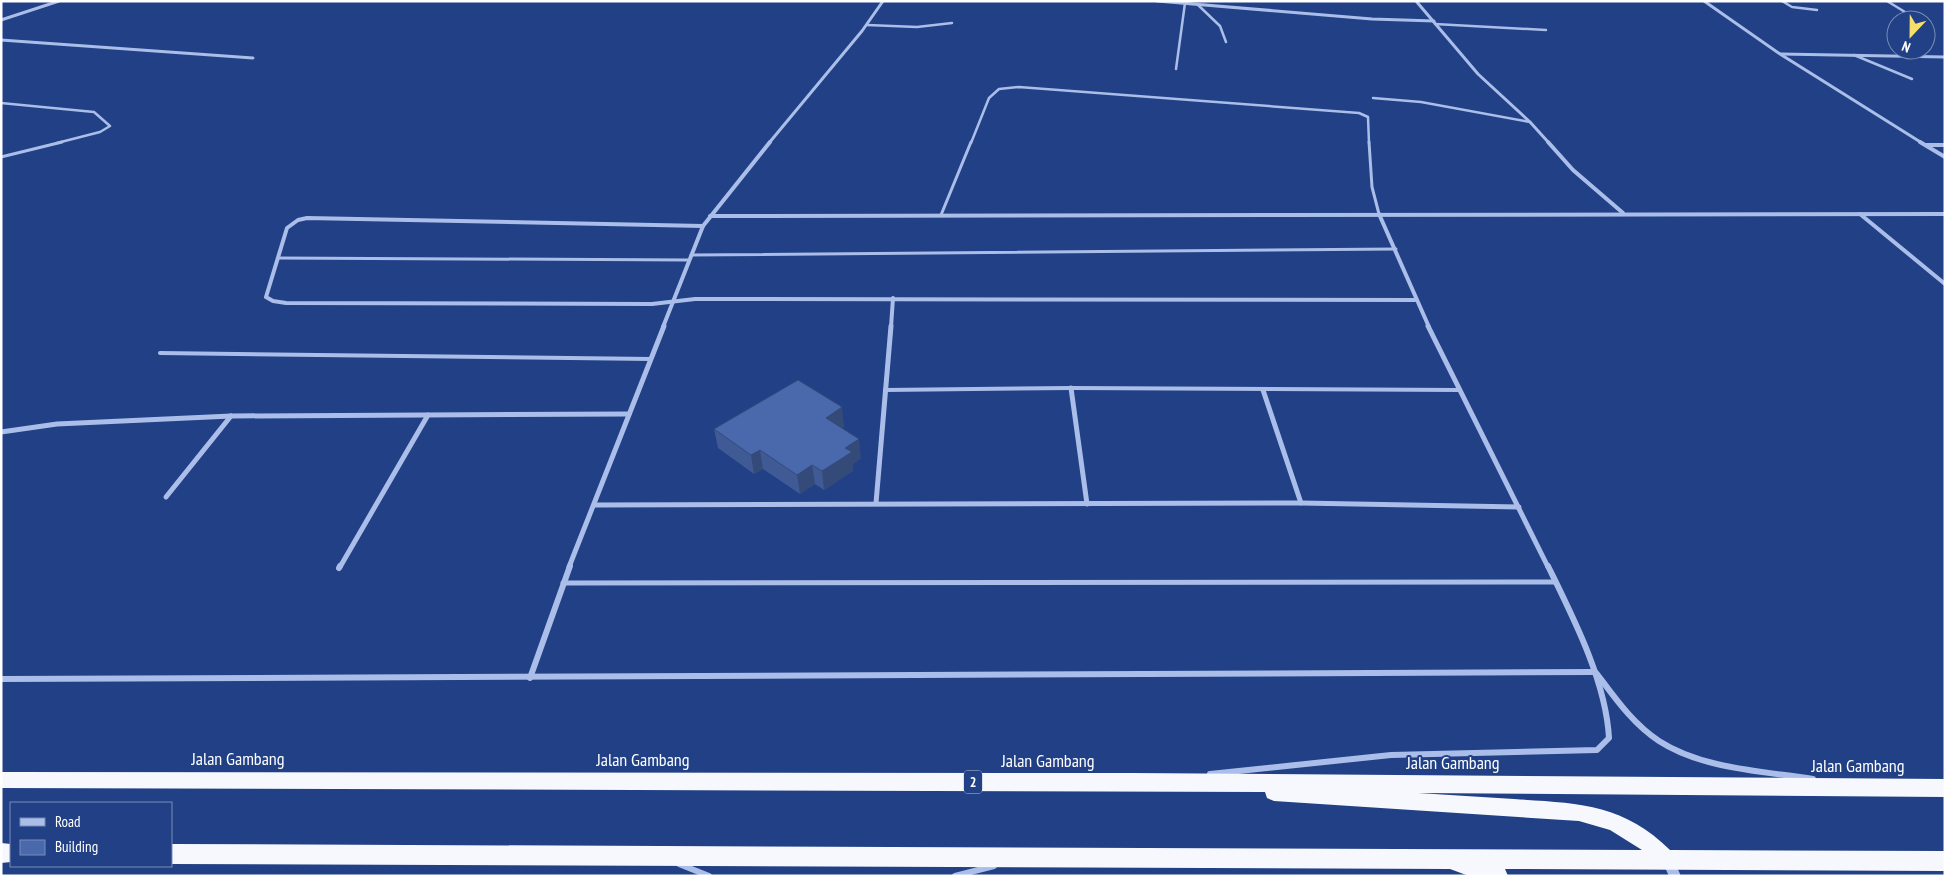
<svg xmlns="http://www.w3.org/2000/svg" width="1946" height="877" viewBox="0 0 1946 877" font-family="'PT Sans Narrow',sans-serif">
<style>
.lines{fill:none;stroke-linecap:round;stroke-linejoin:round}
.service-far3{stroke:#aabee9;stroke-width:2.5}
.service-far2{stroke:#aabee9;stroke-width:3}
.service-far1{stroke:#aabee9;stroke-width:4}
.service{stroke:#aabee9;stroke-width:5}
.minor-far3{stroke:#aabee9;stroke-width:3}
.minor-far2{stroke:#aabee9;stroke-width:4}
.minor-far1{stroke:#aabee9;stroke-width:5}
.minor{stroke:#aabee9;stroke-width:6}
.tertiary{stroke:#aabee9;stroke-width:11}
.trunk{fill:#f6f8fe;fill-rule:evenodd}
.wall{fill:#405a95}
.shaded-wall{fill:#344a79}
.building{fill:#4a69ad;stroke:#344a79}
.labels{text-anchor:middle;stroke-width:4;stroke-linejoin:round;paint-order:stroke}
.shield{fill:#214085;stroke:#bcc6da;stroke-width:1}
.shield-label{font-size:14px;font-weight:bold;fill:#fff}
.near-street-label{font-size:18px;fill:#fff;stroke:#214085}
</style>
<rect width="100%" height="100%" fill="#214085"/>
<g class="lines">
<g class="service-far3">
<path d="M1782 1 1792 7 1817 10"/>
<path d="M1887 1 1918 20"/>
<path d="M1197 4 1220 26 1226 42"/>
<path d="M1435 24 1546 30"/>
<path d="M867 25 917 27 952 23"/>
<path d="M1854 55 1912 79"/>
<path d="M1176 69 1185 3"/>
<path d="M1373 98 1421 102 1530 122"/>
<path d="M1 103 94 112 110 126 100 132 57 143"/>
<path d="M971 143 989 98 999 89 1019 87 1359 113 1368 117 1369 143"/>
</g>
<g class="service-far2">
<path d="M1369 142 1372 187 1379 214"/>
<path d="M1 157 62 142"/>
<path d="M941 215 971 142"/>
<path d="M691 255 1396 249"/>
<path d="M278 258 689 260"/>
</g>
<g class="service-far1">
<path d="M160 353 651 359"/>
<path d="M885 390 1071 388 1460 390"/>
</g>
<path class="service" d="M563 583 1555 582"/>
<g class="minor-far3">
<path d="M1157 1 1372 19 1434 21"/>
<path d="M1416 1 1478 74 1530 122 1549 143"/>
<path d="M1704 1 1780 54 1922 143"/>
<path d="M1 20 59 1"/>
<path d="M1 40 253 58"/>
<path d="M1781 54 1945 57"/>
<path d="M769 143 862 31 883 1"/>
</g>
<g class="minor-far2">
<path d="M1548 142 1573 170 1623 213"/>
<path d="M1920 142 1945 157"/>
<path d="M1926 145H1945"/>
<path d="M1379 214 1429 327"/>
<path d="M1860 214 1945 284"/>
<path d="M710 216 1945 214"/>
<path d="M703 226 307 218 298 220 287 228 266 297 273 301 286 303 652 304 695 299 1415 300"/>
<path d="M663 327 703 226 770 142"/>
<path d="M891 327 893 298"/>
</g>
<g class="minor-far1">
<path d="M1428 326 1548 567"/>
<path d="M1071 388 1087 504"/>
<path d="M1263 390 1301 503"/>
<path d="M1 432 57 424 231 416 629 414"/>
<path d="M166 497 231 416"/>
<path d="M876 503 891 326"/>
<path d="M594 505 1301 503 1519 507"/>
<path d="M340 567 428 415"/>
<path d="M569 567 664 326"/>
</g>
<g class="minor">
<path d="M339 568 340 566"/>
<path d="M1597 674C1615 698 1633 724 1659 741 1702 769 1763 771 1813 779"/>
<path d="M530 678 570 566"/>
<path d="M1 679 1595 672"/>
<path d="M1210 774 1391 755 1597 750 1609 738C1606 681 1573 617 1548 566"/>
<path d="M679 864 709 876"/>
<path d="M955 876 994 866"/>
</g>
<path class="tertiary" d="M1668 861 1675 876"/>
<g class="trunk">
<path d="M1 772 1132 773 1945 779V797L1418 793C1450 795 1482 797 1514 799 1576 803 1623 803 1670 850L1945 851V871L1505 869 1508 876H1469L1450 869 171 864V844L1642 850 1610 830 1579 821 1274 801 1267 798 1265 792 1 788Z"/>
<path d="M1 843 11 844V862L1 863Z"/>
</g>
</g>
<path class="wall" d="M844 426 842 428 861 458 853 464V471L824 490 815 484 800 494 763 469 754 474 718 448 714 429Z"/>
<g class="shaded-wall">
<path d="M842 407 844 426 828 436 826 418Z"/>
<path d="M859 439 861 458 853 464V471L824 490 822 471 845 448Z"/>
<path d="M760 450 763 469 754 474 751 455Z"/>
<path d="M812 465 815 484 800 494 797 475Z"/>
</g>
<path class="building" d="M798 380 842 407 826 418 859 439 845 448 852 452 822 471 812 465 797 475 760 450 751 455 714 429Z"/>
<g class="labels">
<rect class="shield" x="964" y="770.5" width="18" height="23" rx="4"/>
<g class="shield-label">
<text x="973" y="787">2</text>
</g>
<g class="near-street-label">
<text x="238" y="765">Jalan Gambang</text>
<text x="643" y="766">Jalan Gambang</text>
<text x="1048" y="767">Jalan Gambang</text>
<text x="1453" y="769">Jalan Gambang</text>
<text x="1858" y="772">Jalan Gambang</text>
</g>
</g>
<rect width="1946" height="877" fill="none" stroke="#ffffff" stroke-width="5"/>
<rect x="10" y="802" width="162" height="65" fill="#214085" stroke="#7a8cb6"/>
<rect x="20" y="818" width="25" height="8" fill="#aabee9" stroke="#7a8cb6"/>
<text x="55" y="827" font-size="15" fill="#ffffff">Road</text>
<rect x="20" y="840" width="25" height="15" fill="#4a69ad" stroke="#7a8cb6"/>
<text x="55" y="852" font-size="15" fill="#ffffff">Building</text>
<g transform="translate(1911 35) rotate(202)"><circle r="24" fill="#214085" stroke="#7a8cb6"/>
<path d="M0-4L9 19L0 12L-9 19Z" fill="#f6e06b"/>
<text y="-8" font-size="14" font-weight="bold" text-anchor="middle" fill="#ffffff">N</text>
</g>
</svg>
